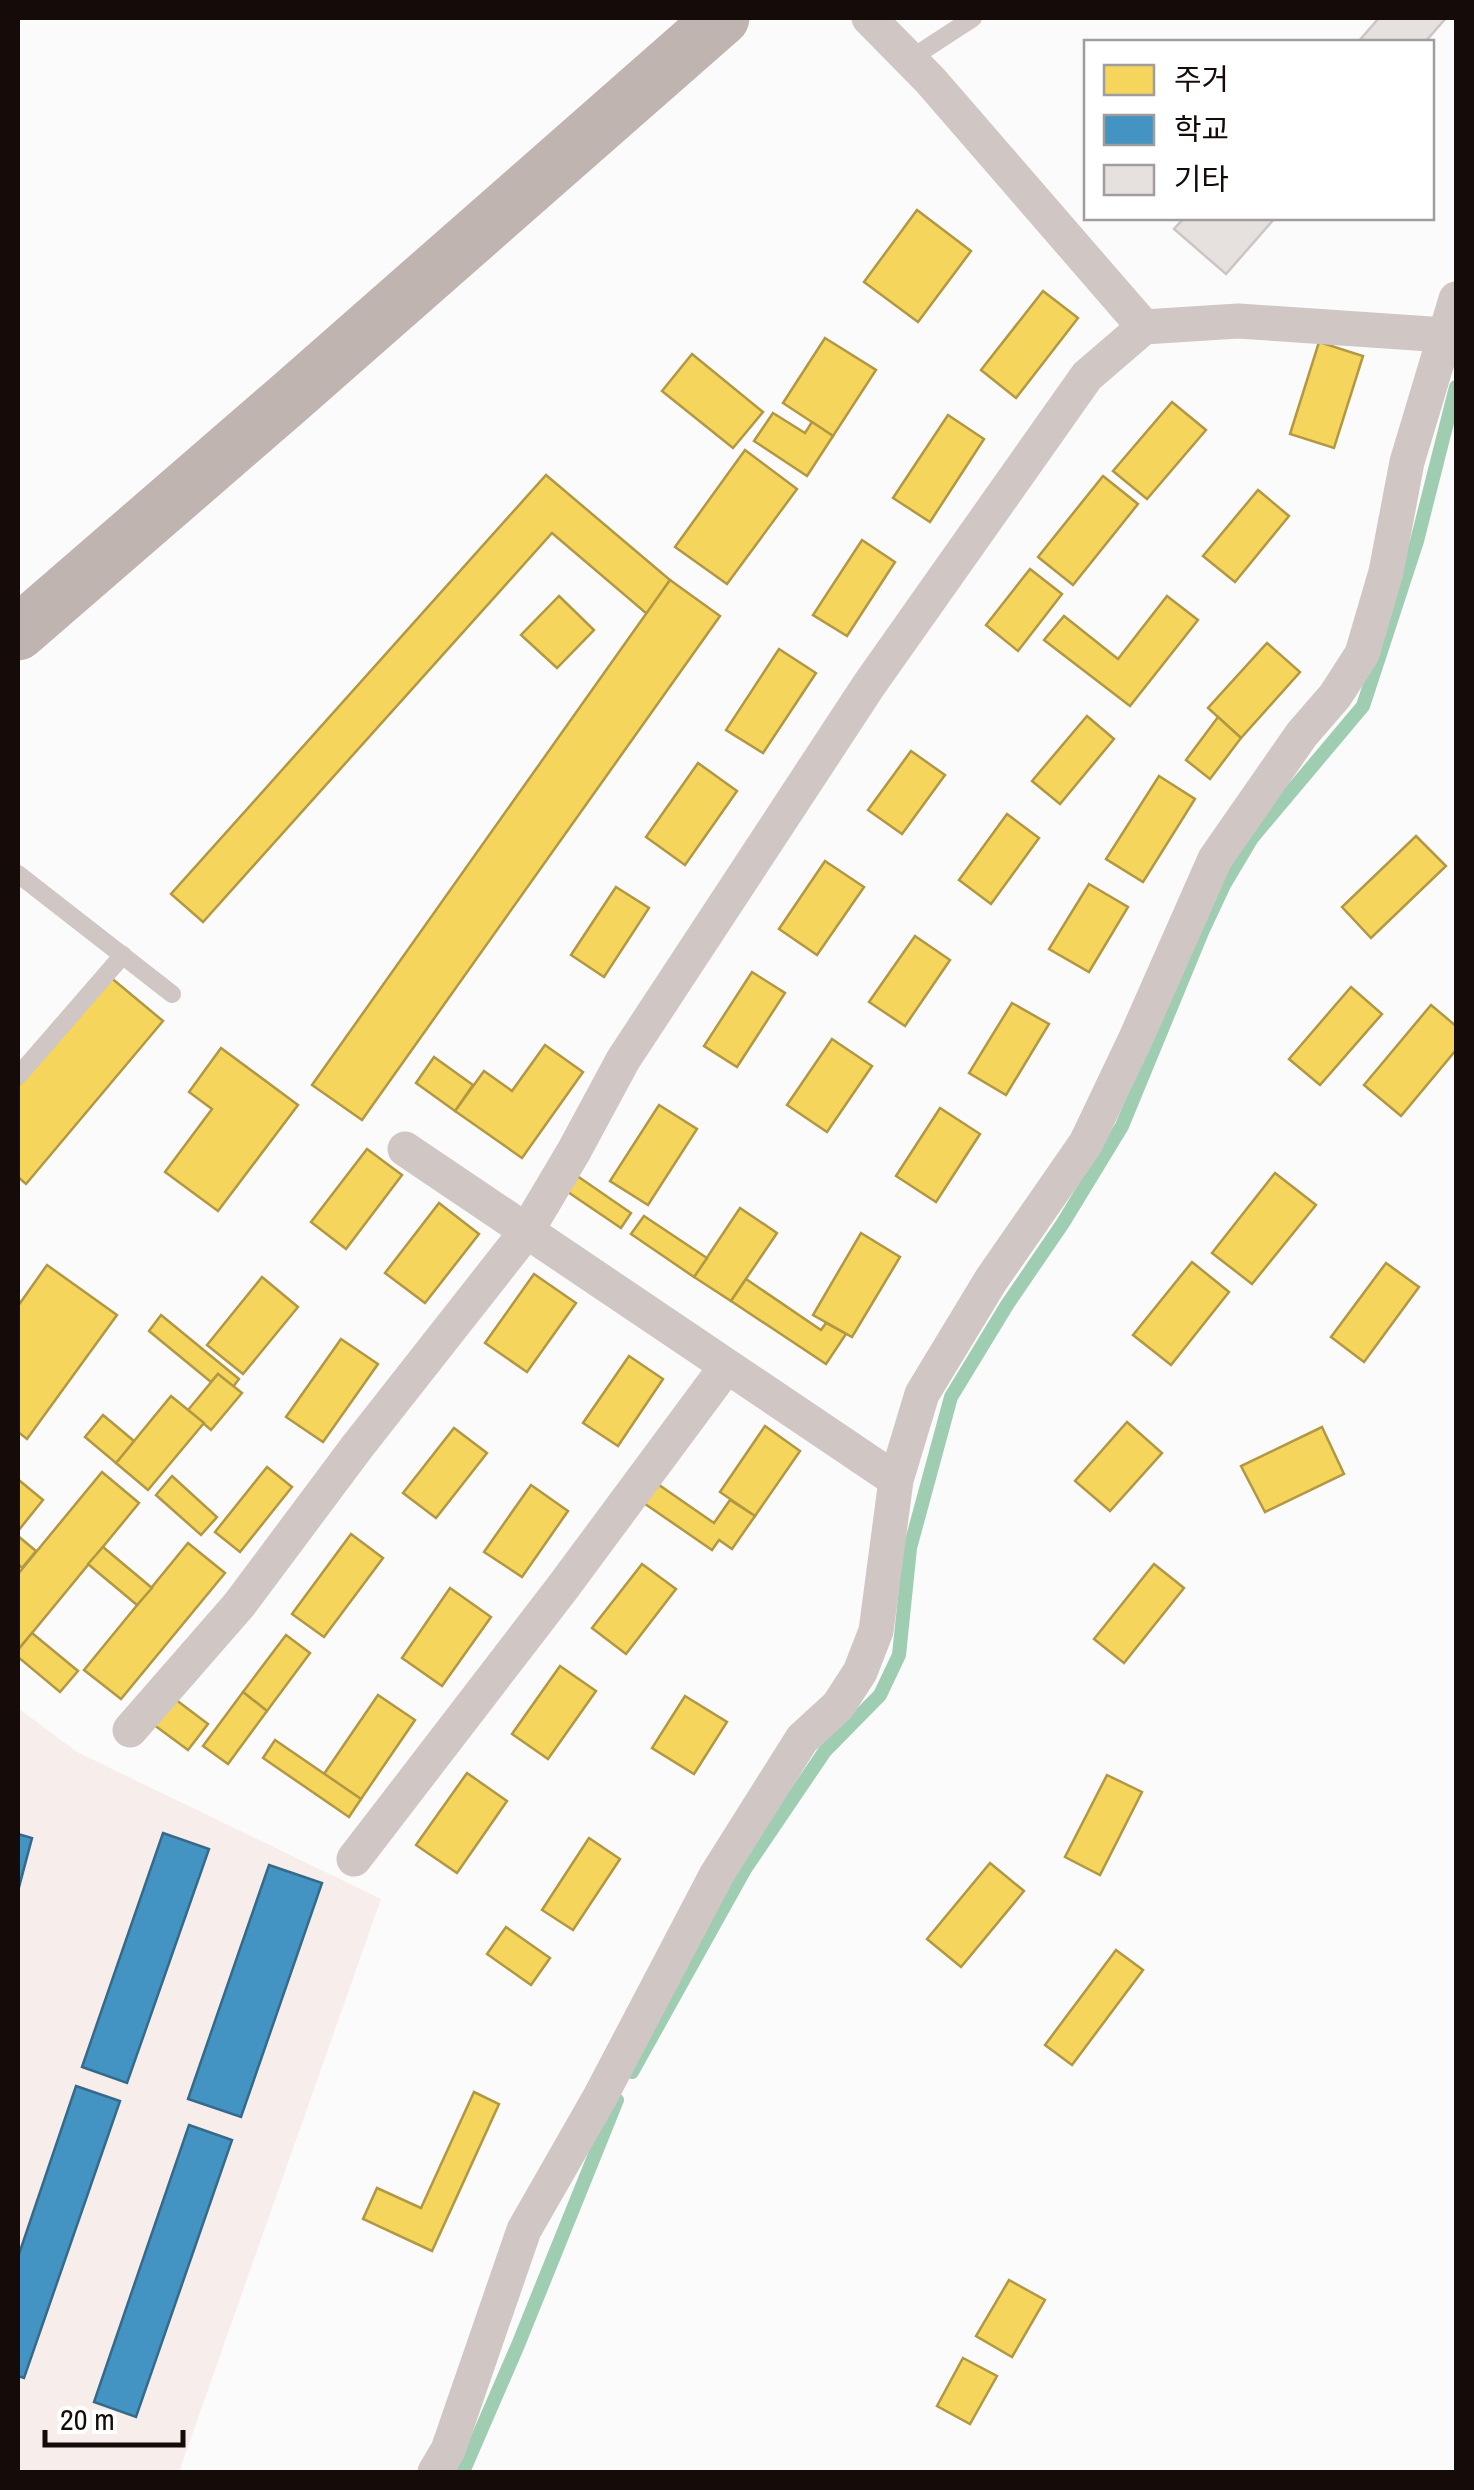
<svg xmlns="http://www.w3.org/2000/svg" width="1474" height="2490" viewBox="0 0 1474 2490" font-family="'Archivo Narrow','Noto Sans KR',sans-serif">
<style>
.built{fill:#f7eeeb}
.homes{fill:#f6d55c;stroke:#b29843;stroke-width:2.5}
.schools{fill:#4393c3;stroke:#356a8b;stroke-width:2.5}
.lines{fill:none;stroke-linecap:round;stroke-linejoin:round}
.stream{stroke:#9ecdb1;stroke-width:14}
.building{fill:#e6e0df;stroke:#cbc5c4;stroke-width:2.5}
.service{stroke:#d0c6c4;stroke-width:18}
.minor{stroke:#d0c6c4;stroke-width:35}
.primary{stroke:#c0b4b1;stroke-width:55}
</style>
<rect width="100%" height="100%" fill="#fbfbfb"/>
<path class="built" d="M18 1708 77 1752 381 1899 179 2472H18Z"/>
<g class="homes">
<path d="M917 210 971 251 918 322 864 282Z"/>
<path d="M1043 291 1078 318 1016 398 981 370Z"/>
<path d="M825 338 876 370 833 436 783 403Z"/>
<path d="M1319 342 1363 356 1334 448 1290 434Z"/>
<path d="M692 354 763 412 733 448 662 391Z"/>
<path d="M1172 402 1206 430 1147 499 1113 471Z"/>
<path d="M773 413 805 433 812 422 833 436 807 476 754 441Z"/>
<path d="M948 415 984 439 930 522 893 498Z"/>
<path d="M745 450 797 489 727 584 675 547Z"/>
<path d="M546 475 670 580 647 614 552 533 203 922 171 894Z"/>
<path d="M1103 476 1138 504 1073 585 1038 557Z"/>
<path d="M1258 490 1289 516 1235 582 1203 556Z"/>
<path d="M862 540 895 562 847 636 813 615Z"/>
<path d="M1030 569 1062 594 1018 651 986 625Z"/>
<path d="M670 580 720 616 362 1120 312 1085Z"/>
<path d="M559 596 594 630 557 668 521 635Z"/>
<path d="M1167 596 1198 620 1130 706 1044 640 1064 616 1118 659Z"/>
<path d="M1267 643 1300 672 1241 738 1208 708Z"/>
<path d="M779 649 816 673 763 753 726 730Z"/>
<path d="M1087 716 1114 739 1060 804 1032 781Z"/>
<path d="M1218 717 1241 738 1210 779 1186 760Z"/>
<path d="M911 751 945 775 902 834 868 810Z"/>
<path d="M698 763 737 791 685 865 646 837Z"/>
<path d="M1159 776 1195 799 1143 882 1106 859Z"/>
<path d="M1007 814 1039 838 991 904 959 880Z"/>
<path d="M1416 836 1446 866 1371 938 1342 907Z"/>
<path d="M825 861 864 887 817 955 779 929Z"/>
<path d="M1089 884 1128 907 1089 972 1049 949Z"/>
<path d="M616 887 649 908 604 977 571 955Z"/>
<path d="M915 936 950 960 905 1026 869 1002Z"/>
<path d="M752 972 785 993 737 1067 704 1046Z"/>
<path d="M109 976 163 1021 26 1184 18 1177V1086Z"/>
<path d="M1351 987 1382 1014 1320 1085 1289 1059Z"/>
<path d="M1012 1003 1049 1024 1006 1095 969 1073Z"/>
<path d="M1431 1005 1456 1026V1050L1401 1116 1364 1085Z"/>
<path d="M832 1039 872 1066 827 1132 787 1105Z"/>
<path d="M545 1045 583 1072 522 1158 455 1111 484 1071 512 1091Z"/>
<path d="M221 1048 298 1105 218 1211 165 1172 212 1109 189 1092Z"/>
<path d="M434 1057 473 1085 455 1111 416 1083Z"/>
<path d="M659 1105 697 1129 648 1205 610 1181Z"/>
<path d="M940 1108 980 1134 936 1202 896 1176Z"/>
<path d="M367 1149 402 1175 346 1249 311 1222Z"/>
<path d="M570 1171 631 1213 621 1228 559 1186Z"/>
<path d="M1275 1173 1316 1205 1252 1284 1212 1253Z"/>
<path d="M439 1203 479 1234 425 1303 385 1273Z"/>
<path d="M740 1208 777 1233 731 1301 694 1277Z"/>
<path d="M644 1216 707 1258 694 1277 631 1234Z"/>
<path d="M861 1233 900 1257 852 1337 813 1315Z"/>
<path d="M1192 1262 1229 1292 1171 1365 1133 1335Z"/>
<path d="M1386 1263 1419 1287 1364 1362 1331 1337Z"/>
<path d="M47 1265 117 1315 27 1439 18 1432V1306Z"/>
<path d="M534 1274 576 1303 527 1372 485 1343Z"/>
<path d="M262 1277 298 1307 243 1374 207 1345Z"/>
<path d="M746 1279 821 1330 826 1323 846 1334 826 1364 731 1301Z"/>
<path d="M161 1315 239 1379 233 1387 218 1374 211 1382 149 1331Z"/>
<path d="M341 1339 378 1364 323 1442 286 1417Z"/>
<path d="M629 1356 663 1379 618 1446 583 1423Z"/>
<path d="M218 1374 242 1393 211 1430 188 1410Z"/>
<path d="M171 1396 204 1423 148 1490 116 1463Z"/>
<path d="M103 1415 134 1441 116 1463 85 1437Z"/>
<path d="M1127 1422 1162 1453 1110 1511 1075 1481Z"/>
<path d="M765 1426 800 1451 755 1516 720 1492Z"/>
<path d="M1322 1427 1344 1474 1265 1512 1241 1466Z"/>
<path d="M454 1428 487 1453 436 1518 403 1493Z"/>
<path d="M267 1467 292 1487 240 1552 215 1532Z"/>
<path d="M102 1472 139 1503 18 1650V1574Z"/>
<path d="M172 1476 217 1517 201 1535 156 1495Z"/>
<path d="M649 1478 714 1523 730 1500 755 1516 732 1549 719 1540 712 1550 635 1497Z"/>
<path d="M20 1481 43 1500 18 1531V1483Z"/>
<path d="M531 1485 568 1511 522 1577 484 1552Z"/>
<path d="M351 1534 383 1558 324 1637 292 1614Z"/>
<path d="M18 1536 36 1551 22 1568 18 1564Z"/>
<path d="M188 1543 225 1573 121 1699 84 1670Z"/>
<path d="M103 1547 152 1588 137 1605 88 1564Z"/>
<path d="M642 1564 676 1589 626 1654 592 1628Z"/>
<path d="M1154 1564 1184 1588 1124 1663 1094 1639Z"/>
<path d="M450 1588 491 1617 442 1686 402 1658Z"/>
<path d="M32 1633 78 1671 60 1692 18 1657V1650Z"/>
<path d="M286 1635 310 1653 267 1711 243 1692Z"/>
<path d="M560 1666 596 1691 548 1759 512 1734Z"/>
<path d="M159 1687 208 1724 188 1750 138 1713Z"/>
<path d="M243 1692 267 1711 228 1764 203 1746Z"/>
<path d="M378 1695 415 1720 361 1799 324 1774Z"/>
<path d="M685 1696 727 1722 694 1774 652 1748Z"/>
<path d="M275 1740 361 1799 349 1817 263 1758Z"/>
<path d="M467 1773 507 1801 457 1873 416 1845Z"/>
<path d="M1107 1775 1142 1792 1100 1875 1065 1857Z"/>
<path d="M589 1838 620 1859 573 1930 542 1910Z"/>
<path d="M990 1863 1024 1891 961 1967 927 1939Z"/>
<path d="M506 1927 550 1958 531 1985 487 1954Z"/>
<path d="M1116 1950 1143 1970 1072 2065 1045 2045Z"/>
<path d="M474 2092 499 2104 432 2251 363 2219 377 2188 421 2208Z"/>
<path d="M1009 2280 1045 2300 1012 2357 976 2336Z"/>
<path d="M963 2358 997 2376 970 2424 937 2406Z"/>
</g>
<g class="schools">
<path d="M163 1833 209 1849 127 2083 82 2067Z"/>
<path d="M18 1834 32 1838 18 1891Z"/>
<path d="M269 1865 322 1883 241 2117 188 2099Z"/>
<path d="M76 2086 120 2101 24 2378 18 2376V2257Z"/>
<path d="M189 2125 232 2140 136 2417 94 2402Z"/>
</g>
<g class="lines">
<g class="stream">
<path d="M632 2072 745 1869 825 1751 880 1695 899 1655 910 1548 951 1397 1007 1305 1063 1223 1122 1126 1202 932 1224 885 1252 838 1363 706 1417 541 1456 387"/>
<path d="M463 2472 518 2345 617 2100"/>
</g>
</g>
<g class="building">
<path d="M1379 18H1446L1425 42H1358Z"/>
<path d="M1184 218H1275L1226 274 1174 229Z"/>
</g>
<g class="lines">
<g class="service">
<path d="M910 59 973 18"/>
<path d="M18 874 172 994"/>
<path d="M18 1076 123 955"/>
</g>
<g class="minor">
<path d="M869 18 930 80 1144 327"/>
<path d="M405 1149 896 1480"/>
<path d="M130 1730 239 1605 357 1447 526 1232 574 1151 623 1060 869 685 1087 376 1144 327 1238 321 1445 335"/>
<path d="M354 1859 563 1587 726 1367"/>
<path d="M435 2472 448 2450 524 2230 600 2097 717 1874 802 1739 838 1706 860 1672 876 1631 896 1480 922 1394 991 1280 1086 1143 1136 1038 1215 859 1302 734 1335 696 1362 654 1386 572 1407 462 1456 299"/>
</g>
<path class="primary" d="M18 633 286 401 722 18"/>
</g>
<rect width="1474" height="2490" fill="none" stroke="#150b08" stroke-width="40"/>
<rect x="1084" y="40" width="350" height="180" fill="#ffffff" stroke="#a19d9c" stroke-width="2.5"/>
<rect x="1104" y="65" width="50" height="30" fill="#f6d55c" stroke="#a19d9c" stroke-width="2.5"/>
<text x="1174" y="90" font-size="30" fill="#150b08">주거</text>
<rect x="1104" y="115" width="50" height="30" fill="#4393c3" stroke="#a19d9c" stroke-width="2.5"/>
<text x="1174" y="140" font-size="30" fill="#150b08">학교</text>
<rect x="1104" y="165" width="50" height="30" fill="#e6e0df" stroke="#a19d9c" stroke-width="2.5"/>
<text x="1174" y="190" font-size="30" fill="#150b08">기타</text>
<path d="M45 2430v15h138v-15" fill="none" stroke="#150b08" stroke-width="5"/>
<text x="60" y="2430" font-size="30" fill="#150b08" stroke="#ffffff" stroke-width="8" paint-order="stroke">20 m</text>
</svg>
